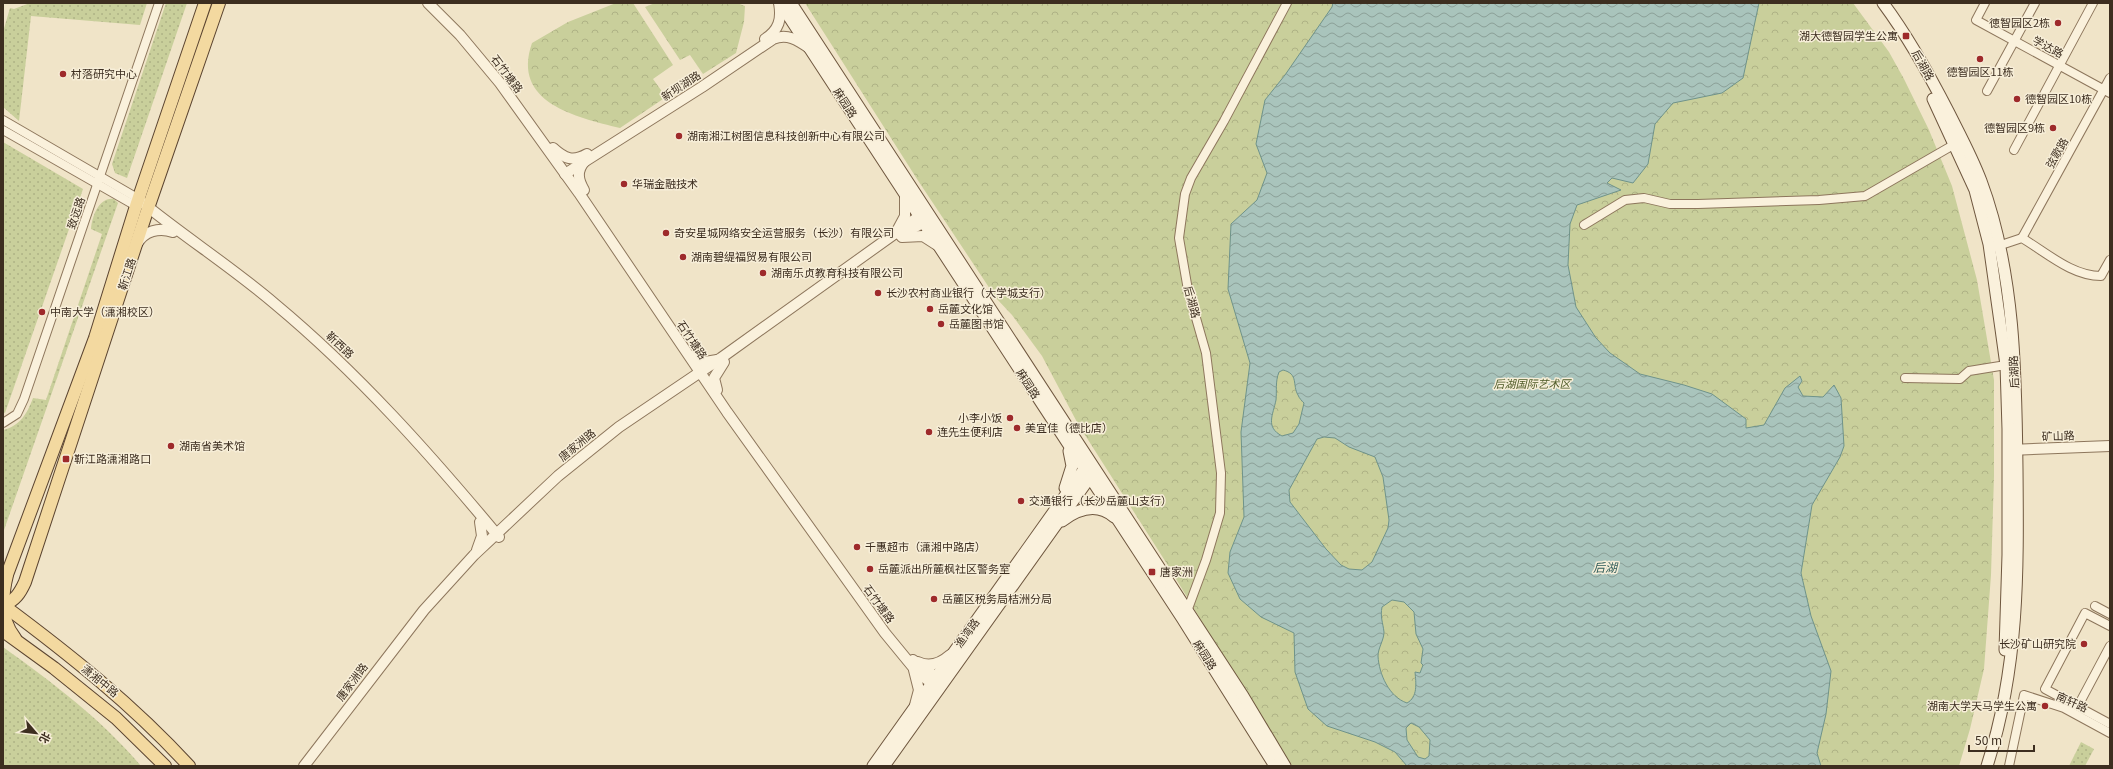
<svg xmlns="http://www.w3.org/2000/svg" width="2113" height="769" viewBox="0 0 2113 769" font-family="Georgia,'Noto Sans SC',serif">
<style>
.grass{fill:url(#grass-dots)}
.park{fill:url(#park-crowns)}
.water{fill:url(#water-waves);stroke:#6f938a;fill-rule:evenodd}
.lines{fill:none;stroke-linecap:round;stroke-linejoin:round}
.minor-casing{stroke:#8d765c;stroke-width:10}
.tertiary-casing{stroke:#8d765c;stroke-width:12}
.secondary-casing{stroke:#6f573f;stroke-width:13}
.primary-casing{stroke:#5b4430;stroke-width:14}
.minor{stroke:#faf1dc;stroke-width:8}
.tertiary{stroke:#faf1dc;stroke-width:10}
.secondary{stroke:#faf1dc;stroke-width:11}
.primary{stroke:#f3d9a0;stroke-width:12}
.poi-dot{fill:#9e2a2b;stroke:#f7eed8;stroke-width:1.5}
.labels{text-anchor:middle;stroke-width:3;stroke-linejoin:round;paint-order:stroke}
.poi-label{font-size:11px;fill:#3d2e20;stroke:#f7eed8;text-anchor:start}
.street-label{font-size:11px;fill:#3d2e20;stroke:#f7eed8}
.park-label{font-size:11px;font-style:italic;fill:#4d5a26;stroke:#f7eed8}
.water-label{font-size:12px;font-style:italic;fill:#2f5d5a;stroke:#f7eed8}
</style>
<defs>
<pattern id="grass-dots" width="8" height="8" patternUnits="userSpaceOnUse"><rect width="8" height="8" fill="#c9cf9b"/><path d="M2 2h.1M6 6h.1" fill="none" stroke="#aeb285" stroke-width="1.8" stroke-linecap="round"/></pattern>
<pattern id="park-crowns" width="20" height="18" patternUnits="userSpaceOnUse"><rect width="20" height="18" fill="#c9cf9b"/><path d="M2 6a3 3 0 1 1 6 0M12 15a3 3 0 1 1 6 0" fill="none" stroke="#aeb285"/></pattern>
<pattern id="water-waves" width="16" height="10" patternUnits="userSpaceOnUse"><rect width="16" height="10" fill="#a9c4bc"/><path d="M0 5q4-4 8 0t8 0" fill="none" stroke="#8ba098"/></pattern>
</defs>
<rect width="100%" height="100%" fill="#f0e4c8"/>
<g class="grass">
<path d="M30 3H147L140 25 31 16 19 121 3 107V32L10 8 14 9Z"/>
<path d="M166 3H187L127 178 115 173 112 164Z"/>
<path d="M3 142 83 189 5 413 3 412Z"/>
<path d="M114 199 118 203 3 533V430C20 426 27 414 33 398L46 400 102 234 91 229C92 216 99 197 114 199Z"/>
<path d="M3 647C53 683 101 719 141 766H3Z"/>
<path d="M2081 742 2094 749 2085 766H2069Z"/>
</g>
<g class="park">
<path d="M616 3H633L673 65 653 79 666 97 620 128C576 117 511 103 532 43L568 22Z"/>
<path d="M655 3H737L745 6 744 22 736 53 703 74 690 55 680 60 645 7Z"/>
<path d="M805 3H1853L1889 52 1904 79 1929 130 1952 186 1977 280 1994 380V476L1991 575 1984 669 1970 729 1959 766H1289L1167 564 1078 424 1042 356 1012 315 996 298 917 179Z"/>
</g>
<path class="water" d="M1333 3H1759L1743 78 1722 93 1673 103 1655 124 1648 164 1633 183 1612 178 1607 183 1621 190 1577 205 1570 224 1568 265 1576 307 1596 338 1610 353 1640 374 1684 385 1712 394 1746 419V428L1764 425 1785 388 1800 376 1802 381 1798 387 1803 396 1823 397 1834 385 1841 398 1844 446 1840 457 1812 505 1801 573 1811 616 1831 671 1826 714 1817 753 1821 766H1407L1395 752 1375 742 1327 726 1308 709 1295 672 1294 633 1261 617 1240 599 1228 573 1230 552 1244 517 1241 432 1250 363 1228 289 1231 224 1257 200 1267 173 1256 144 1265 100 1285 75 1332 7ZM1283 370C1299 374 1292 385 1298 395 1299 398 1302 401 1304 403L1299 424 1293 433 1282 436C1265 427 1273 415 1276 400 1277 391 1275 382 1279 372ZM1324 437 1335 438 1349 447 1375 457 1383 477 1389 520 1388 528 1372 562 1362 570 1349 569 1341 565 1326 549 1290 502 1289 490 1317 439ZM1392 600 1404 602 1414 612 1416 634 1423 649 1421 663 1423 665 1420 673 1415 672C1416 683 1418 697 1407 703 1389 697 1379 674 1378 656 1378 648 1384 640 1384 632 1383 623 1380 617 1382 607ZM1411 723 1419 727 1430 740 1429 756 1425 759 1418 757 1407 740 1406 728Z"/>
<g class="lines">
<defs>
<g id="minor">
<path d="M1985 3 1976 20 2110 93"/>
<path d="M1987 91 2035 3"/>
<path d="M3 120 139 199"/>
<path d="M3 130 136 206"/>
<path d="M2014 150 2093 3"/>
<path d="M1584 225 1625 200 1644 198 1670 204H1698L1819 200 1865 196 1955 144"/>
<path d="M2022 238 2110 78"/>
<path d="M1998 246 2022 238C2047 253 2072 276 2101 276L2110 260"/>
<path d="M1905 378 1960 379 1969 371 2006 365"/>
<path d="M3 423 17 414 24 399 159 3"/>
<path d="M2095 606 2110 614"/>
<path d="M1186 614 1206 560 1220 513 1221 473 1206 353 1188 290 1179 238 1185 194 1191 178 1224 121 1287 3"/>
<path d="M2110 626 2085 613 2045 689 2110 724"/>
<path d="M2078 706 2110 646"/>
<path d="M2009 766 2024 695 2064 708 2110 733"/>
</g>
<g id="tertiary">
<path d="M428 3 460 35 500 83 579 193 727 412 885 633 917 672 938 688"/>
<path d="M765 39C779 30 782 19 779 3"/>
<path d="M553 148C565 159 573 162 587 154"/>
<path d="M565 174 702 87 773 39C787 33 798 40 809 48"/>
<path d="M584 190C578 180 576 171 585 161"/>
<path d="M143 203C186 238 233 268 275 304 358 373 430 454 499 537"/>
<path d="M898 229 905 216V195"/>
<path d="M900 235 930 219"/>
<path d="M902 237 923 236 937 245"/>
<path d="M137 244C144 231 159 227 173 232"/>
<path d="M693 356 705 362 717 360"/>
<path d="M717 390 714 378 724 362"/>
<path d="M2010 450 2110 446"/>
<path d="M477 550 482 536 480 522"/>
<path d="M913 660 942 681"/>
<path d="M918 662C930 668 941 663 950 655"/>
<path d="M914 670 919 690 915 705"/>
<path d="M304 766 424 610 474 555 558 476 619 427 721 358 925 212"/>
</g>
<g id="secondary">
<path d="M780 3 1182 618 1275 766"/>
<path d="M791 3 1243 696 1285 766"/>
<path d="M1883 3C1909 38 1929 74 1949 113 1960 135 1972 157 1981 181 2015 272 2016 374 2017 469 2018 572 2019 667 1987 766"/>
<path d="M1933 99 1975 190 1989 244 2001 329 2006 365 2008 429V555L2005 650"/>
<path d="M1065 488 1072 466 1069 451"/>
<path d="M1062 521C1078 509 1097 502 1114 517"/>
<path d="M873 766 1087 465"/>
<path d="M884 766 1093 473"/>
</g>
<g id="primary">
<path d="M7 575C2 595 0 620 15 638"/>
<path d="M3 581 8 572 95 338 136 206 205 3"/>
<path d="M3 605C15 601 20 593 25 582L146 214 219 3"/>
<path d="M3 605C69 654 133 705 189 766"/>
<path d="M3 631 54 668 116 718 165 766"/>
</g>
</defs>
<use href="#minor" class="minor-casing"/>
<use href="#tertiary" class="tertiary-casing"/>
<use href="#secondary" class="secondary-casing"/>
<use href="#primary" class="primary-casing"/>
<use href="#minor" class="minor"/>
<use href="#tertiary" class="tertiary"/>
<use href="#secondary" class="secondary"/>
<use href="#primary" class="primary"/>
</g>
<g class="poi-dot">
<circle cx="2058" cy="23" r="4"/>
<rect x="1902" y="32" width="8" height="8" rx="2"/>
<circle cx="1980" cy="59" r="4"/>
<circle cx="63" cy="74" r="4"/>
<circle cx="2017" cy="99" r="4"/>
<circle cx="2053" cy="128" r="4"/>
<circle cx="679" cy="136" r="4"/>
<circle cx="624" cy="184" r="4"/>
<circle cx="666" cy="233" r="4"/>
<circle cx="683" cy="257" r="4"/>
<circle cx="763" cy="273" r="4"/>
<circle cx="878" cy="293" r="4"/>
<circle cx="930" cy="309" r="4"/>
<circle cx="42" cy="312" r="4"/>
<circle cx="941" cy="324" r="4"/>
<circle cx="1010" cy="418" r="4"/>
<circle cx="1017" cy="428" r="4"/>
<circle cx="929" cy="432" r="4"/>
<circle cx="171" cy="446" r="4"/>
<rect x="62" y="455" width="8" height="8" rx="2"/>
<circle cx="1021" cy="501" r="4"/>
<circle cx="857" cy="547" r="4"/>
<circle cx="870" cy="569" r="4"/>
<rect x="1148" y="568" width="8" height="8" rx="2"/>
<circle cx="934" cy="599" r="4"/>
<circle cx="2084" cy="644" r="4"/>
<circle cx="2045" cy="706" r="4"/>
</g>
<g class="labels">
<g class="poi-label">
<text x="2050" y="27" text-anchor="end">徳智园区2栋</text>
<text x="1898" y="40" text-anchor="end">湖大德智园学生公寓</text>
<text x="1980" y="76" text-anchor="middle">德智园区11栋</text>
<text x="71" y="78">村落研究中心</text>
<text x="2025" y="103">德智园区10栋</text>
<text x="2045" y="132" text-anchor="end">德智园区9栋</text>
<text x="687" y="140">湖南湘江树图信息科技创新中心有限公司</text>
<text x="632" y="188">华瑞金融技术</text>
<text x="674" y="237">奇安星城网络安全运营服务（长沙）有限公司</text>
<text x="691" y="261">湖南碧缇福贸易有限公司</text>
<text x="771" y="277">湖南乐贞教育科技有限公司</text>
<text x="886" y="297">长沙农村商业银行（大学城支行）</text>
<text x="938" y="313">岳麓文化馆</text>
<text x="50" y="316">中南大学（潇湘校区）</text>
<text x="949" y="328">岳麓图书馆</text>
<text x="1002" y="422" text-anchor="end">小李小饭</text>
<text x="1025" y="432">美宜佳（德比店）</text>
<text x="937" y="436">连先生便利店</text>
<text x="179" y="450">湖南省美术馆</text>
<text x="74" y="463">靳江路潇湘路口</text>
<text x="1029" y="505">交通银行（长沙岳麓山支行）</text>
<text x="865" y="551">千惠超市（潇湘中路店）</text>
<text x="878" y="573">岳麓派出所麓枫社区警务室</text>
<text x="1160" y="576">唐家洲</text>
<text x="942" y="603">岳麓区税务局桔洲分局</text>
<text x="2076" y="648" text-anchor="end">长沙矿山研究院</text>
<text x="2037" y="710" text-anchor="end">湖南大学天马学生公寓</text>
</g>
<g class="street-label">
<text transform="translate(2048 47) rotate(28)" y="4">学达路</text>
<text transform="translate(1923 65) rotate(61)" y="4">后湖路</text>
<text transform="translate(507 74) rotate(53)" y="4">石竹塘路</text>
<text transform="translate(681 86) rotate(-33)" y="4">新坝湖路</text>
<text transform="translate(845 103) rotate(57)" y="4">麻园路</text>
<text transform="translate(2057 153) rotate(-61)" y="4">弦歌路</text>
<text transform="translate(76 213) rotate(-71)" y="4">致远路</text>
<text transform="translate(127 274) rotate(-72)" y="4">靳江路</text>
<text transform="translate(1192 302) rotate(75)" y="4">后湖路</text>
<text transform="translate(692 340) rotate(56)" y="4">石竹塘路</text>
<text transform="translate(340 345) rotate(43)" y="4">靳西路</text>
<text transform="translate(2014 372) rotate(-93)" y="4">后湖路</text>
<text transform="translate(1028 384) rotate(57)" y="4">麻园路</text>
<text transform="translate(2058 436) rotate(-2)" y="4">矿山路</text>
<text transform="translate(577 445) rotate(-39)" y="4">唐家洲路</text>
<text transform="translate(879 604) rotate(54)" y="4">石竹塘路</text>
<text transform="translate(967 633) rotate(-54)" y="4">渔湾路</text>
<text transform="translate(1205 655) rotate(58)" y="4">麻园路</text>
<text transform="translate(100 681) rotate(39)" y="4">潇湘中路</text>
<text transform="translate(352 682) rotate(-53)" y="4">唐家洲路</text>
<text transform="translate(2072 702) rotate(24)" y="4">南轩路</text>
</g>
<g class="park-label">
<text x="1532" y="388">后湖国际艺术区</text>
</g>
<g class="water-label">
<text x="1605" y="572">后湖</text>
</g>
</g>
<rect width="2113" height="769" fill="none" stroke="#3d2e20" stroke-width="8"/>
<g transform="translate(36 733) rotate(118)" stroke="#f7eed8" stroke-width="3" paint-order="stroke">
<path d="M0-3L7 15L0 10L-7 15Z" fill="#3d2e20"/>
<text y="-6" font-size="11" font-weight="bold" text-anchor="middle" fill="#3d2e20">北</text>
</g>
<path d="M1969 745v6h65v-6" fill="none" stroke="#3d2e20" stroke-width="2"/>
<text x="1975" y="745" font-size="12" fill="#3d2e20" stroke="#f7eed8" stroke-width="3" paint-order="stroke">50 m</text>
</svg>
